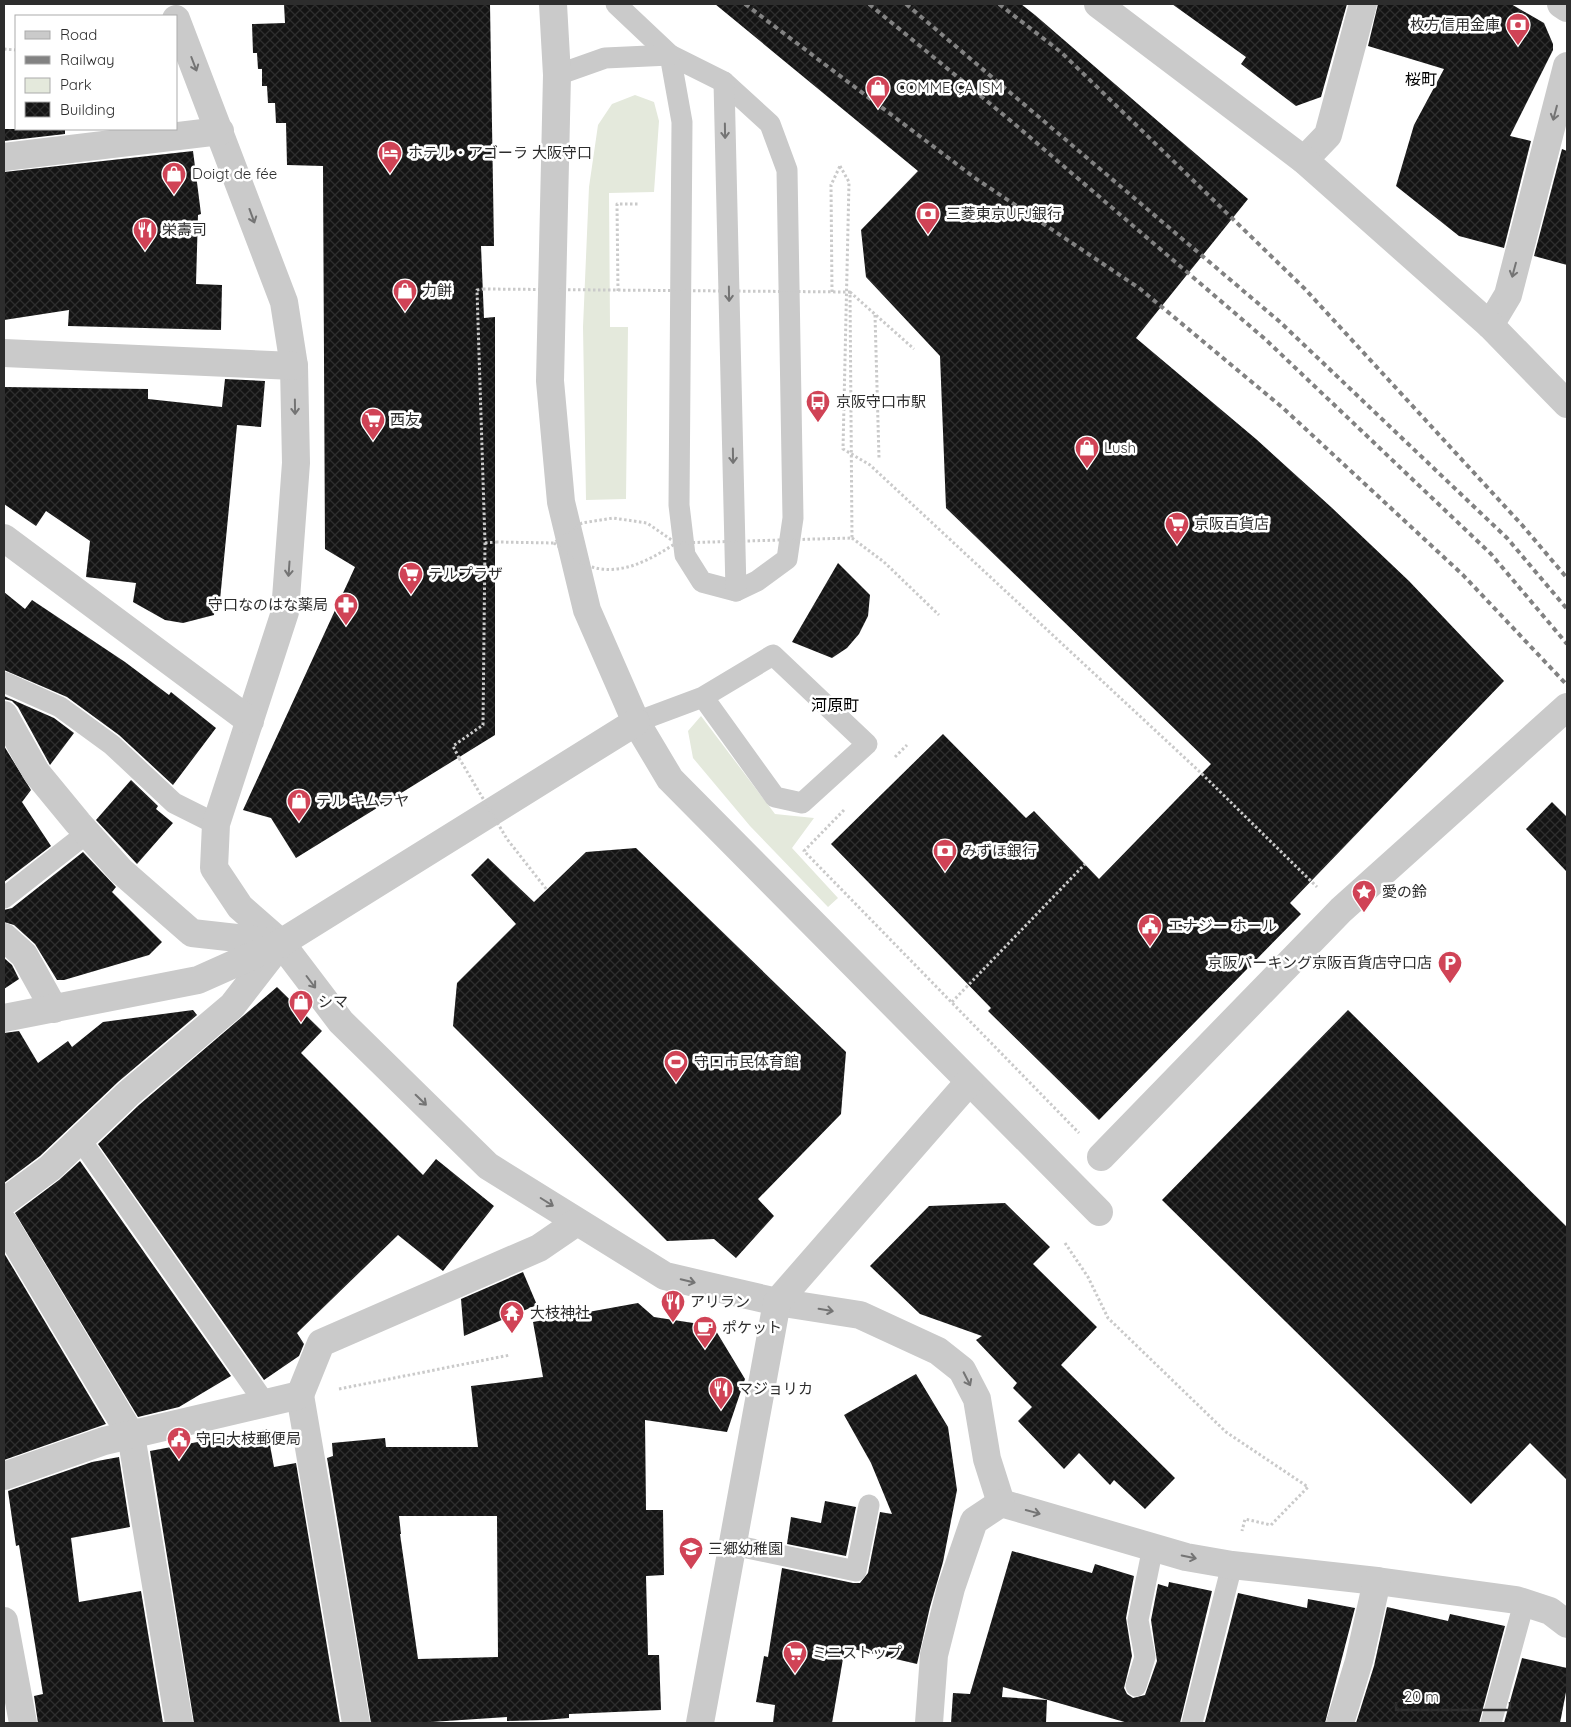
<svg xmlns="http://www.w3.org/2000/svg" width="1571" height="1727" viewBox="0 0 1571 1727" font-family="Quicksand,'Noto Sans JP',sans-serif">
<style>
.green{fill:#e4e9dc}
.building{fill:url(#building-cross-hatch);fill-rule:evenodd}
.lines{fill:none;stroke-linecap:round;stroke-linejoin:round}
.path{stroke:#cacaca;stroke-width:3;stroke-dasharray:2.5 2.5;stroke-linecap:butt}
.service{stroke:#cacaca;stroke-width:21}
.pedestrian{stroke:#cacaca;stroke-width:28}
.minor{stroke:#cacaca;stroke-width:28}
.tertiary{stroke:#cacaca;stroke-width:28}
.rail{stroke:#828282;stroke-width:4;stroke-dasharray:5 4;stroke-linecap:butt}
.path-bridge{stroke:#cacaca;stroke-width:3;stroke-dasharray:2.5 2.5;stroke-linecap:butt}
.oneway{stroke:#747474}
.labels{text-anchor:middle;stroke-width:5;stroke-linejoin:round;paint-order:stroke}
.poi-label{font-size:15px;fill:#2d2d2d;stroke:#fff;text-anchor:start}
.neighbourhood-label{font-size:16px;fill:#000;stroke:#fff}
</style>
<defs>
<pattern id="building-cross-hatch" width="8" height="8" patternUnits="userSpaceOnUse" patternTransform="scale(1.25)"><rect width="8" height="8" fill="#141414"/><path d="M0 0l8 8M0 8l8-8" fill="none" stroke="#2e2e2e"/></pattern>
</defs>
<rect width="100%" height="100%" fill="#fff"/>
<g class="green">
<path d="M635 95 654 102 659 121 654 192 609 193 610 327H628L626 499 586 500 583 327 589 187 598 125 612 104Z"/>
<path d="M701 716 775 814 814 818 792 848 838 898 828 907 750 826 693 758 688 731Z"/>
</g>
<g class="building">
<path d="M284 4H490L494 246H481L484 318 495 317V735L296 858 271 818 243 810 355 567 325 549 323 166 287 165 286 123H276L275 103H268L267 86H262V69H258L257 53H253L252 24 285 23Z"/>
<path d="M715 4H1021L1035 15 1248 199 1136 338 1256 439 1331 507 1409 581 1504 681 1290 903 1301 914 1099 1120 988 1011 991 1008 831 844 943 734 1026 818 1034 811 1099 879 1211 764 946 508 940 356 866 277 861 230 918 171Z"/>
<path d="M1172 4H1347L1321 97 1296 106 1241 64 1246 57Z"/>
<path d="M1378 4H1511L1544 23 1553 44V50L1510 136 1531 141 1504 248 1459 236 1396 186 1414 125 1444 69 1368 46Z"/>
<path d="M4 129H65V134L4 141Z"/>
<path d="M1562 149 1567 151V265L1534 256Z"/>
<path d="M193 151 201 214 198 215 196 284 222 285 221 330 68 326 69 310 4 320V172Z"/>
<path d="M225 379 265 381 261 427 237 425 220 600 215 599 214 615 183 623 165 620 133 602 136 583 86 577 90 541 46 511 36 526 4 504V387L148 389V399L222 407Z"/>
<path d="M838 563 870 595 868 616 859 634 847 648 832 658 792 642Z"/>
<path d="M4 592 25 609 32 600 125 662 169 695 171 692 216 728 173 785 119 735 67 697 4 670Z"/>
<path d="M4 696 54 718 74 733 50 765 18 707 12 701 4 699Z"/>
<path d="M4 746 31 790 22 802 51 846 4 882Z"/>
<path d="M131 780 158 806 156 809 173 823 137 864 96 820Z"/>
<path d="M1552 802 1567 817V872L1526 829Z"/>
<path d="M636 848 846 1052 841 1114 758 1199 774 1216 736 1258 714 1239 667 1241 453 1026 457 983 516 924 471 875 488 858 534 902 586 852Z"/>
<path d="M83 852 116 887 112 892 162 942 149 955 64 980H57L35 944 14 925 4 922V910L12 908Z"/>
<path d="M4 958 12 965 19 979 4 989Z"/>
<path d="M277 987 322 1031 301 1053 423 1175 436 1159 494 1206 443 1271 398 1235 297 1333 304 1344 299 1356 264 1380 98 1144 139 1105Z"/>
<path d="M193 1010 197 1015 118 1082 40 1156 4 1183V1033L19 1031 38 1063 68 1041 72 1047 103 1022Z"/>
<path d="M1348 1010 1567 1227V1480L1530 1443 1471 1504 1162 1200Z"/>
<path d="M80 1161 231 1376 179 1407 138 1417 15 1213 59 1180Z"/>
<path d="M1005 1203 1050 1247 1033 1264 1097 1327 1061 1365 1175 1478 1145 1509 1114 1480 1110 1485 1079 1453 1064 1469 1018 1421 1032 1407 1013 1388 1017 1383 976 1340 982 1336 920 1314 870 1266 929 1206Z"/>
<path d="M4 1253 106 1424 4 1460Z"/>
<path d="M523 1272 537 1305 464 1336 461 1299Z"/>
<path d="M638 1303 654 1317 713 1326 745 1379 727 1432 645 1420 646 1510H663L664 1575 646 1576 648 1655H659L661 1710 569 1714V1718L544 1720 507 1721V1717L416 1723H371L327 1458 333 1456 332 1443 385 1438 386 1447H478L471 1386 543 1377 533 1322ZM399 1516H497L498 1657 418 1659 400 1534H401Z"/>
<path d="M916 1374 948 1427 957 1490 943 1562 930 1607 917 1664 845 1647 832 1723H773L775 1705 756 1702 764 1656 768 1657 782 1568 853 1583H860L868 1573 880 1512 892 1514 871 1463 844 1415Z"/>
<path d="M267 1429 274 1467 296 1463 340 1723H194L150 1451Z"/>
<path d="M119 1457 130 1527 71 1538 79 1602 141 1591 163 1723H38L34 1696 43 1694 19 1545 16 1546 8 1491 92 1462Z"/>
<path d="M825 1501 856 1507 846 1556 787 1544 791 1517 821 1523Z"/>
<path d="M1012 1551 1092 1573 1095 1564 1134 1576 1126 1618 1132 1656 1124 1688 1127 1694 1133 1698 1145 1695 1157 1661 1151 1620 1158 1584 1168 1587 1169 1582 1212 1591 1180 1723H1128L1003 1687 1002 1697 1047 1700 1046 1723H951L953 1693 970 1694Z"/>
<path d="M1238 1593 1307 1608 1308 1599 1355 1608 1325 1723 1205 1722Z"/>
<path d="M1387 1607 1448 1621 1450 1614 1505 1626 1479 1723H1356L1374 1666Z"/>
<path d="M1522 1658 1567 1668V1687L1560 1723H1504Z"/>
</g>
<g class="lines">
<g class="path">
<path d="M4 49 16 50"/>
<path d="M840 166 849 182 843 449 870 465 1201 773 1317 887"/>
<path d="M618 291 617 204H638"/>
<path d="M832 292 831 185 840 166"/>
<path d="M850 292 914 349"/>
<path d="M875 315 879 458"/>
<path d="M852 538 884 562 939 615"/>
<path d="M485 543 497 542"/>
<path d="M895 757 907 745"/>
<path d="M459 758 453 746 483 725 485 543 477 290 483 289"/>
<path d="M844 810 804 851 1079 1133"/>
<path d="M952 1002 1085 864"/>
<path d="M1065 1243 1088 1277 1108 1318 1226 1432 1308 1487 1271 1525 1245 1519 1242 1531"/>
<path d="M339 1389 510 1355"/>
</g>
<g class="service">
<path d="M616 4 670 55"/>
<path d="M670 55 724 82 770 124 787 170 793 518 787 559 757 581 736 591 702 582 685 555 679 505 682 122Z"/>
<path d="M557 75 605 58 670 55"/>
<path d="M724 82 736 591"/>
<path d="M4 682 60 707 112 745 174 803 216 824"/>
<path d="M636 722 703 697 773 655 867 744 802 803 775 797 703 697"/>
<path d="M4 898 87 833"/>
<path d="M80 1139 265 1403"/>
<path d="M733 1545 856 1571 869 1505"/>
<path d="M1136 1686 1145 1657 1138 1620 1153 1547"/>
<path d="M1192 1723 1232 1565"/>
<path d="M1491 1723 1524 1603"/>
</g>
<path class="pedestrian" d="M1101 1157 1341 910 1567 707"/>
<g class="minor">
<path d="M1561 4 1567 8"/>
<path d="M176 19 284 302 294 366 296 463 285 612 216 824 214 868 240 907 281 943 341 1022 488 1166 665 1276 777 1302 860 1315 938 1351 962 1370 977 1399 987 1459 1001 1503 1186 1557 1232 1565 1377 1581 1516 1600 1550 1611 1567 1624"/>
<path d="M4 157 220 131"/>
<path d="M1304 160 1328 135 1363 4"/>
<path d="M1490 325 1508 295 1567 66"/>
<path d="M4 353 294 366"/>
<path d="M4 538 250 721"/>
<path d="M4 715 36 772 78 823 121 871 192 933 281 943"/>
<path d="M4 937 24 955 54 1009"/>
<path d="M4 1202 50 1168 129 1093 232 1006 281 943"/>
<path d="M4 1223 131 1435 179 1723"/>
<path d="M300 1395 356 1723"/>
<path d="M4 1476 104 1441 300 1395 321 1343 539 1248 577 1222"/>
<path d="M4 1621 23 1723"/>
<path d="M929 1723 934 1655 951 1588 974 1521 1001 1503"/>
<path d="M1340 1723 1359 1661 1377 1581"/>
</g>
<g class="tertiary">
<path d="M553 4 557 75 550 381 561 502 587 610 636 722 670 779 1099 1212"/>
<path d="M1098 4 1304 160 1490 325 1567 404"/>
<path d="M4 1018 198 980 281 943 636 722"/>
<path d="M700 1723 777 1302 969 1082"/>
</g>
<g class="rail">
<path d="M745 4 975 178 1139 288 1283 408 1463 575 1567 685"/>
<path d="M869 4 1011 121 1265 339 1491 554 1567 644"/>
<path d="M906 4 1280 322 1507 538 1567 609"/>
<path d="M999 4 1062 53 1305 289 1522 525 1567 578"/>
</g>
<g class="path-bridge">
<path d="M483 289 850 292 852 538 676 543 647 523 613 518 582 523 554 543 497 542"/>
<path d="M554 543C564 550 575 561 586 565 619 578 650 560 676 543"/>
<path d="M459 758 507 839 547 890"/>
</g>
</g>
<defs><path id="oneway-shaft" d="M-6 0H5M1.5-3L5.5 0L1.5 3" fill="none" stroke-width="1.6" stroke-linecap="round" stroke-linejoin="round" transform="scale(1.25)"/></defs>
<g class="oneway">
<use href="#oneway-shaft" transform="translate(194 64) rotate(69)"/>
<use href="#oneway-shaft" transform="translate(1555 113) rotate(105)"/>
<use href="#oneway-shaft" transform="translate(725 131) rotate(89)"/>
<use href="#oneway-shaft" transform="translate(252 216) rotate(70)"/>
<use href="#oneway-shaft" transform="translate(1514 270) rotate(105)"/>
<use href="#oneway-shaft" transform="translate(729 294) rotate(89)"/>
<use href="#oneway-shaft" transform="translate(295 407) rotate(89)"/>
<use href="#oneway-shaft" transform="translate(733 456) rotate(89)"/>
<use href="#oneway-shaft" transform="translate(289 569) rotate(94)"/>
<use href="#oneway-shaft" transform="translate(311 982) rotate(53)"/>
<use href="#oneway-shaft" transform="translate(421 1100) rotate(44)"/>
<use href="#oneway-shaft" transform="translate(547 1202) rotate(32)"/>
<use href="#oneway-shaft" transform="translate(688 1281) rotate(13)"/>
<use href="#oneway-shaft" transform="translate(826 1310) rotate(9)"/>
<use href="#oneway-shaft" transform="translate(967 1379) rotate(63)"/>
<use href="#oneway-shaft" transform="translate(1033 1512) rotate(15)"/>
<use href="#oneway-shaft" transform="translate(1189 1557) rotate(12)"/>
</g>
<defs>
<symbol id="bank-pin" viewBox="-11 -11 22 30"><path d="M0 17L-7.5 6A9.5 9.5 0 1 1 7.5 6Z" fill="#d04356" stroke="#fff"/><path d="M-6-4H6V4H-6ZM0-2.3a2.3 2.3 0 1 0 0 4.6a2.3 2.3 0 1 0 0-4.6Z" fill="#fff"/></symbol>
<symbol id="shop-pin" viewBox="-11 -11 22 30"><path d="M0 17L-7.5 6A9.5 9.5 0 1 1 7.5 6Z" fill="#d04356" stroke="#fff"/><path d="M-5-2.5h2.3a2.7 3.5 0 0 1 5.4 0H5L5.5 6h-11ZM-1.5-2.5h3a1.5 2.3 0 0 0-3 0Z" fill="#fff"/></symbol>
<symbol id="hotel-pin" viewBox="-11 -11 22 30"><path d="M0 17L-7.5 6A9.5 9.5 0 1 1 7.5 6Z" fill="#d04356" stroke="#fff"/><path d="M-6-4.5h1.5V1H6V5H4.5V3h-9V5H-6ZM-4 0a1.8 1.8 0 1 1 3.6 0ZM.5 0V-2.5h3Q6-2.5 6 0Z" fill="#fff"/></symbol>
<symbol id="restaurant-pin" viewBox="-11 -11 22 30"><path d="M0 17L-7.5 6A9.5 9.5 0 1 1 7.5 6Z" fill="#d04356" stroke="#fff"/><path d="M-5-6h1v4h1v-4h1v4h1v-4h1v5L-1.5 .5V6h-2V.5L-5-1ZM5-6V6H3V1.5H1.5Q1.5-4 5-6Z" fill="#fff"/></symbol>
<symbol id="bus-pin" viewBox="-11 -11 22 30"><path d="M0 17L-7.5 6A9.5 9.5 0 1 1 7.5 6Z" fill="#d04356" stroke="#fff"/><path d="M-5-6H5V4H4V6H2V4H-2V6H-4V4H-5ZM-3.5-4V0h7V-4ZM-3.5 1.2v1.5H-2V1.2ZM2 1.2v1.5H3.5V1.2Z" fill="#fff"/></symbol>
<symbol id="supermarket-pin" viewBox="-11 -11 22 30"><path d="M0 17L-7.5 6A9.5 9.5 0 1 1 7.5 6Z" fill="#d04356" stroke="#fff"/><path d="M-6-5.5h2.5l.6 2H6L4.5 2H-2.5L-4.4-4H-6ZM-1.5 3.2a1.3 1.3 0 1 0 .1 0ZM3 3.2a1.3 1.3 0 1 0 .1 0Z" fill="#fff"/></symbol>
<symbol id="pharmacy-pin" viewBox="-11 -11 22 30"><path d="M0 17L-7.5 6A9.5 9.5 0 1 1 7.5 6Z" fill="#d04356" stroke="#fff"/><path d="M-2-6h4v4h4v4h-4v4h-4v-4h-4v-4h4Z" fill="#fff"/></symbol>
<symbol id="sight-pin" viewBox="-11 -11 22 30"><path d="M0 17L-7.5 6A9.5 9.5 0 1 1 7.5 6Z" fill="#d04356" stroke="#fff"/><path d="M0-6L1.8-2.2L6-1.7L2.9 1.2L3.7 5.4L0 3.3L-3.7 5.4L-2.9 1.2L-6-1.7L-1.8-2.2Z" fill="#fff"/></symbol>
<symbol id="civic-pin" viewBox="-11 -11 22 30"><path d="M0 17L-7.5 6A9.5 9.5 0 1 1 7.5 6Z" fill="#d04356" stroke="#fff"/><path d="M-.6-6.5H3V-4.5H.6V-3L4-1V1h2V6H-6V1h2V-1L-.6-3ZM-1.2 2.5V6h2.4V2.5Z" fill="#fff"/></symbol>
<symbol id="parking-pin" viewBox="-11 -11 22 30"><path d="M0 17L-7.5 6A9.5 9.5 0 1 1 7.5 6Z" fill="#d04356" stroke="#fff"/><path d="M-3.5-5.5H1a3.5 3.5 0 0 1 0 7H-1V5.5H-3.5ZM-1-3.4V-.6H.8a1.4 1.4 0 0 0 0-2.8Z" fill="#fff"/></symbol>
<symbol id="stadium-pin" viewBox="-11 -11 22 30"><path d="M0 17L-7.5 6A9.5 9.5 0 1 1 7.5 6Z" fill="#d04356" stroke="#fff"/><path d="M0-5a6.5 5 0 1 0 0 10a6.5 5 0 1 0 0-10ZM-3.5-1.8h7v3.6h-7Z" fill="#fff"/></symbol>
<symbol id="temple-pin" viewBox="-11 -11 22 30"><path d="M0 17L-7.5 6A9.5 9.5 0 1 1 7.5 6Z" fill="#d04356" stroke="#fff"/><path d="M0-6L5-2H3V0L6.5 2.5H4V6H1.5V3h-3V6H-4V2.5H-6.5L-3 0V-2H-5Z" fill="#fff"/></symbol>
<symbol id="cafe-pin" viewBox="-11 -11 22 30"><path d="M0 17L-7.5 6A9.5 9.5 0 1 1 7.5 6Z" fill="#d04356" stroke="#fff"/><path d="M-5.5-4.5H6V0H3Q3 3.5 0 3.5H-2.5Q-5.5 3.5-5.5 0ZM3-3.2v2h1.7v-2ZM-6 4.5H4V6H-6Z" fill="#fff"/></symbol>
<symbol id="school-pin" viewBox="-11 -11 22 30"><path d="M0 17L-7.5 6A9.5 9.5 0 1 1 7.5 6Z" fill="#d04356" stroke="#fff"/><path d="M0-5L7-2L0 1L-7-2ZM-4 1L0 2.5L4 1V4Q0 6-4 4Z" fill="#fff"/></symbol>
</defs>
<g fill-rule="evenodd">
<use href="#bank-pin" x="1504" y="11" width="28" height="38"/>
<use href="#shop-pin" x="864" y="74" width="28" height="38"/>
<use href="#hotel-pin" x="376" y="139" width="28" height="38"/>
<use href="#shop-pin" x="160" y="160" width="28" height="38"/>
<use href="#bank-pin" x="914" y="200" width="28" height="38"/>
<use href="#restaurant-pin" x="131" y="216" width="28" height="38"/>
<use href="#shop-pin" x="391" y="277" width="28" height="38"/>
<use href="#bus-pin" x="804" y="388" width="28" height="38"/>
<use href="#supermarket-pin" x="359" y="406" width="28" height="38"/>
<use href="#shop-pin" x="1073" y="434" width="28" height="38"/>
<use href="#supermarket-pin" x="1163" y="510" width="28" height="38"/>
<use href="#supermarket-pin" x="397" y="560" width="28" height="38"/>
<use href="#pharmacy-pin" x="332" y="591" width="28" height="38"/>
<use href="#shop-pin" x="285" y="787" width="28" height="38"/>
<use href="#bank-pin" x="931" y="837" width="28" height="38"/>
<use href="#sight-pin" x="1350" y="878" width="28" height="38"/>
<use href="#civic-pin" x="1136" y="912" width="28" height="38"/>
<use href="#parking-pin" x="1436" y="949" width="28" height="38"/>
<use href="#shop-pin" x="287" y="988" width="28" height="38"/>
<use href="#stadium-pin" x="662" y="1048" width="28" height="38"/>
<use href="#restaurant-pin" x="659" y="1288" width="28" height="38"/>
<use href="#temple-pin" x="498" y="1299" width="28" height="38"/>
<use href="#cafe-pin" x="691" y="1314" width="28" height="38"/>
<use href="#restaurant-pin" x="707" y="1375" width="28" height="38"/>
<use href="#civic-pin" x="165" y="1425" width="28" height="38"/>
<use href="#school-pin" x="677" y="1535" width="28" height="38"/>
<use href="#supermarket-pin" x="781" y="1639" width="28" height="38"/>
</g>
<g class="labels">
<g class="poi-label">
<text x="1500" y="30" text-anchor="end">枚方信用金庫</text>
<text x="896" y="93">COMME ÇA ISM</text>
<text x="408" y="158">ホテル・アゴーラ 大阪守口</text>
<text x="192" y="179">Doigt de fée</text>
<text x="946" y="219">三菱東京UFJ銀行</text>
<text x="162" y="235">栄壽司</text>
<text x="422" y="296">力餅</text>
<text x="836" y="407">京阪守口市駅</text>
<text x="390" y="425">西友</text>
<text x="1104" y="453">Lush</text>
<text x="1194" y="529">京阪百貨店</text>
<text x="428" y="579">テルプラザ</text>
<text x="328" y="610" text-anchor="end">守口なのはな薬局</text>
<text x="316" y="806">テル キムラヤ</text>
<text x="962" y="856">みずほ銀行</text>
<text x="1382" y="897">愛の鈴</text>
<text x="1168" y="931">エナジー ホール</text>
<text x="1432" y="968" text-anchor="end">京阪パーキング京阪百貨店守口店</text>
<text x="318" y="1007">シマ</text>
<text x="694" y="1067">守口市民体育館</text>
<text x="690" y="1307">アリラン</text>
<text x="530" y="1318">大枝神社</text>
<text x="722" y="1333">ポケット</text>
<text x="738" y="1394">マジョリカ</text>
<text x="196" y="1444">守口大枝郵便局</text>
<text x="708" y="1554">三郷幼稚園</text>
<text x="812" y="1658">ミニストップ</text>
</g>
<g class="neighbourhood-label">
<text x="1421" y="85">桜町</text>
<text x="835" y="711">河原町</text>
</g>
</g>
<rect width="1571" height="1727" fill="none" stroke="#2d2d2d" stroke-width="10"/>
<rect x="15" y="15" width="162" height="115" fill="#ffffff" stroke="#ababab"/>
<rect x="25" y="31" width="25" height="8" fill="#cacaca" stroke="#ababab"/>
<text x="60" y="40" font-size="15" fill="#2d2d2d">Road</text>
<rect x="25" y="56" width="25" height="8" fill="#828282" stroke="#ababab"/>
<text x="60" y="65" font-size="15" fill="#2d2d2d">Railway</text>
<rect x="25" y="78" width="25" height="15" fill="#e4e9dc" stroke="#ababab"/>
<text x="60" y="90" font-size="15" fill="#2d2d2d">Park</text>
<rect x="25" y="102" width="25" height="15" fill="url(#building-cross-hatch)" stroke="#ababab"/>
<text x="60" y="115" font-size="15" fill="#2d2d2d">Building</text>
<path d="M1396 1702v8h114v-8" fill="none" stroke="#2d2d2d" stroke-width="2.5"/>
<text x="1404" y="1702" font-size="15" fill="#2d2d2d" stroke="#ffffff" stroke-width="4" paint-order="stroke">20 m</text>
</svg>
